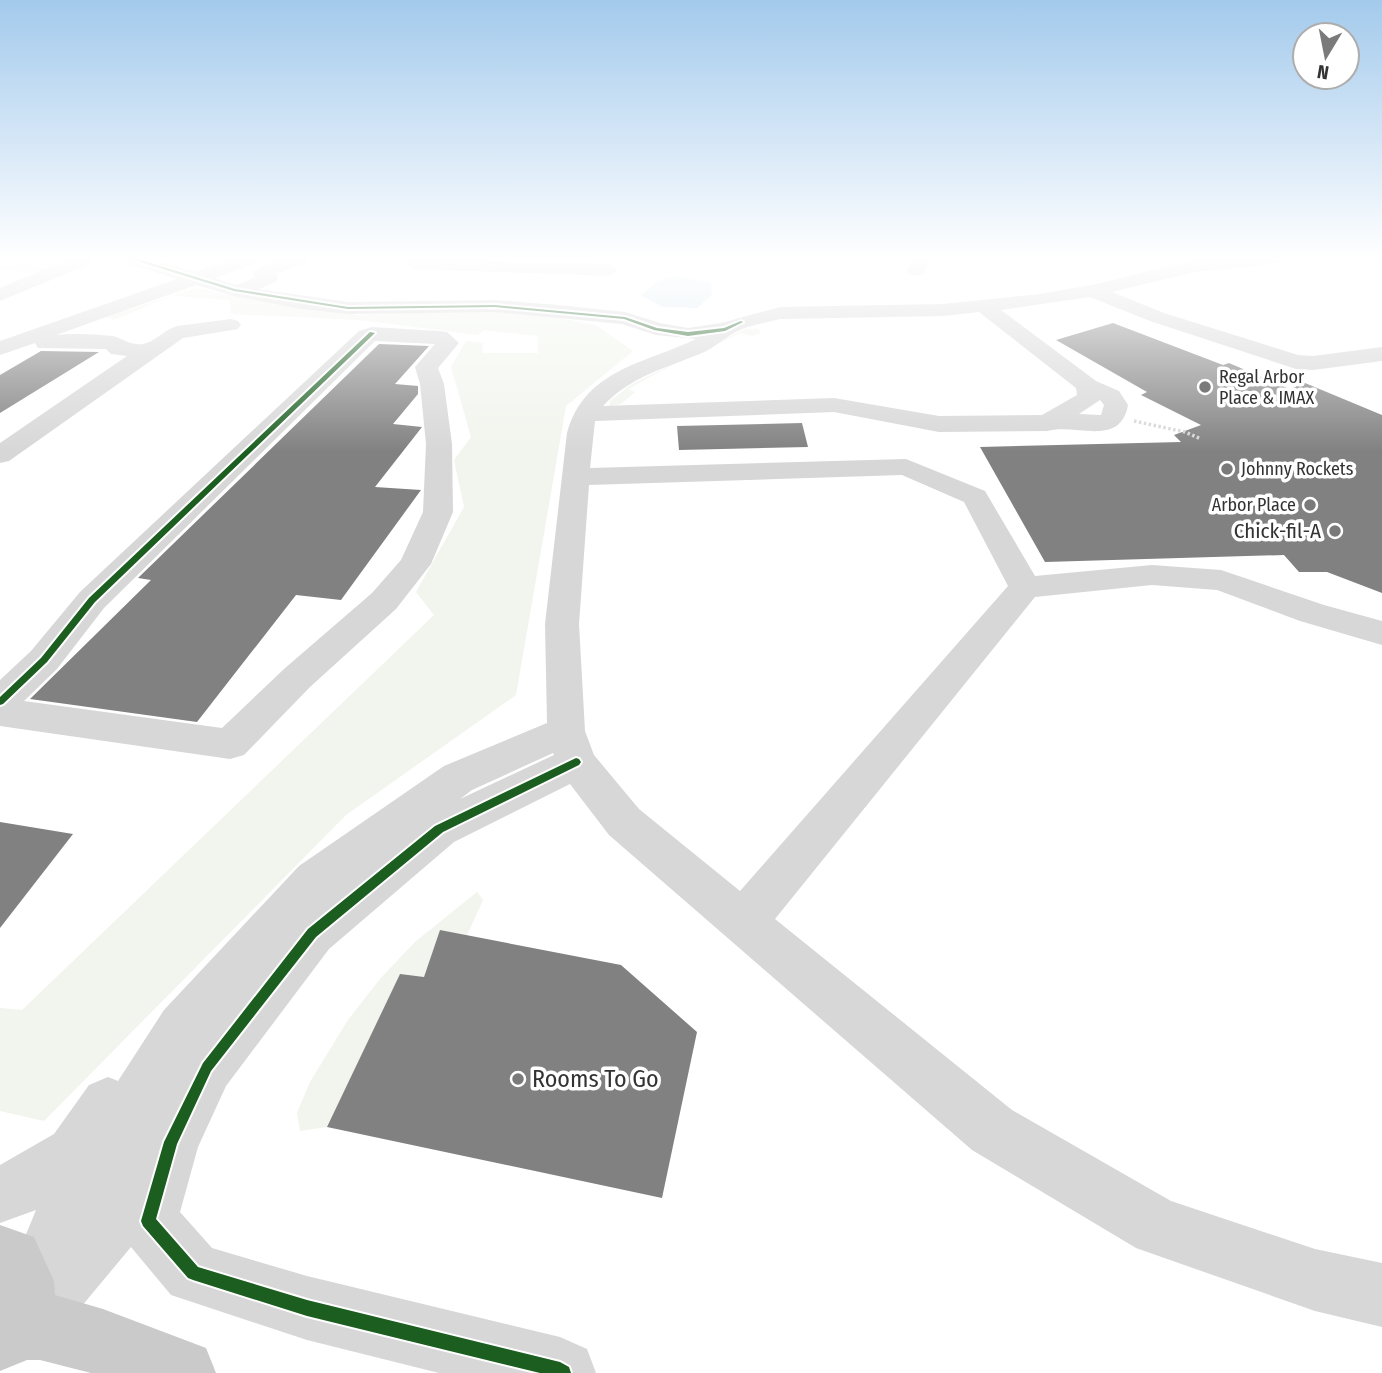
<svg xmlns="http://www.w3.org/2000/svg" width="1382" height="1373" viewBox="0 0 1382 1373" font-family="'Fira Sans Condensed',sans-serif">
<style>
.green{fill:#f1f5ed}
.water{fill:#ddebf3}
.building{fill:#818181}
.lines{fill:none;stroke-linecap:round;stroke-linejoin:round}
.path{stroke:#d6d6d6;stroke-width:3.5;stroke-dasharray:2.5 2.5;stroke-linecap:butt}
.minor{fill:#d7d7d7;fill-rule:evenodd}
.major{fill:#cacaca;fill-rule:evenodd}
.cycleway-casing{stroke:#fff;stroke-width:4}
.cycleway{fill:#1b5e20;fill-rule:evenodd}
.poi-dot{fill:#7a7a7a;stroke:#fff;stroke-width:2.5}
.labels{text-anchor:middle;stroke-width:7;stroke-linejoin:round;paint-order:stroke}
.far-poi-label{font-size:18px;fill:#333;stroke:#fff;text-anchor:start}
.poi-label{font-size:21px;fill:#333;stroke:#fff;text-anchor:end}
.near-poi-label{font-size:24px;fill:#333;stroke:#fff;text-anchor:start}
</style>
<rect width="100%" height="100%" fill="#fff"/>
<g class="green">
<path d="M70 259 31 279 24 278 32 274 0 269V260Z"/>
<path d="M195 288 276 304 359 315 495 306 596 325 633 351 566 406 516 695 346 815 44 1121 0 1111V1008L22 1010 434 615 416 592 464 507 454 460 471 437 451 367 466 341 483 343 482 353H538V336L484 330 478 335 359 320 231 314 229 300 172 296 114 320 106 317Z"/>
<path d="M745 329H758L761 333 753 336 741 333C703 350 664 368 629 389L635 392 621 404 610 406V401L632 384Z"/>
<path d="M477 892 483 900 467 935 440 930 424 977 400 975 327 1127 300 1131 297 1113 310 1082 348 1020 380 979 415 942Z"/>
</g>
<path class="water" d="M676 276 711 283 712 295 697 308 662 307 641 295 658 281Z"/>
<g class="building">
<path d="M1113 323 1223 365 1229 363 1290 389 1305 383 1382 415V593L1327 572H1299L1284 555 1045 562 980 447 1181 442 1174 435 1201 425 1141 395 1147 392 1056 340Z"/>
<path d="M379 344 429 346 395 384 418 386V394L393 424 422 427 375 487 421 490 341 600 296 595 197 722 30 699 151 580 138 578Z"/>
<path d="M41 351 99 352 0 413V375Z"/>
<path d="M802 423 808 447 679 450 677 426Z"/>
<path d="M0 822 73 834 0 928Z"/>
<path d="M440 930 621 965 697 1032 662 1198 327 1127 400 974 424 977Z"/>
</g>
<g class="lines">
<path class="path" d="M1134 421 1185 432 1201 439"/>
<g class="minor">
<path d="M69 259H95L92 263 0 301V288Z"/>
<path d="M123 259H153L195 272 231 259H259L256 263 215 278 237 285 255 277 253 273C266 258 291 259 309 259L306 263 276 274 278 278 276 282 259 289 348 302 495 300 558 305 625 312 660 323 688 328 721 323 780 307 943 304 1039 294 1092 285 1194 260 1284 259 1275 264 1194 272 1112 292 1164 313 1298 355 1313 356 1382 347V361L1313 370 1296 369 1150 321 1090 297 1001 310 1096 381 1119 391 1128 405C1120 448 1077 423 1047 431L939 432 834 412 595 421 590 468 906 459 985 491 1035 576 1152 565 1221 570 1324 605 1382 621V645L1300 621 1217 590 1152 585 1035 597 775 919 1012 1110 1171 1201 1315 1249 1382 1263V1327L1315 1311 1136 1248 972 1150 609 835 570 784 454 842 329 949 226 1086 198 1147 180 1212 212 1248 307 1276 560 1337 587 1349 596 1373H439L307 1340 171 1295 131 1247 56 1337 33 1346 10 1337 0 1313V1298L36 1210 0 1223V1165L54 1134 89 1085 108 1077 118 1081 164 1010 299 866 444 766 547 723 545 624 567 433C585 369 644 364 696 339L656 335 622 324 495 312 348 314 301 309 234 296 196 285 56 335C74 333 93 334 112 336 123 338 130 346 143 344 155 342 165 329 177 326L231 319 238 321 241 325 238 329 183 338 9 461 0 463V443L127 356 111 354 106 349 38 348 35 343 0 355V341L177 279 126 263ZM979 312 1076 388 1077 395 1042 415 939 416 834 398 603 406C631 376 666 368 702 353 714 348 723 339 734 333 748 325 765 323 780 319L943 316ZM1100 400 1104 405 1101 415 1079 414ZM902 475 964 502 1008 586 740 891 639 809 594 755 585 731 579 624 589 485ZM553 753 554 755 460 799 472 790Z"/>
<path d="M411 259 609 264 618 270 609 276 415 269 406 264Z"/>
<path d="M912 259H930L923 275H909L907 271Z"/>
<path d="M372 327 439 331 447 332 459 343 438 368 444 384 452 444 453 512 431 564 396 609 310 687 244 755 230 759 0 726V680L31 651 80 592 359 331ZM375 341 435 344 415 367 420 384 426 444 423 512 401 560 372 593 284 669 222 728 24 701 57 669 104 608Z"/>
</g>
<path class="major" d="M0 1225 34 1237 54 1281 55 1295 103 1309 206 1348 216 1373H91L40 1360H27L0 1371Z"/>
<defs>
<g id="cycleway">
<path d="M130 259H138L235 289 348 307 495 305 625 317 657 328 688 332 724 328 741 321 743 322 725 331 688 336 654 330 624 319 495 307 348 309 234 291Z"/>
<path d="M370 332 375 333 95 602 47 662 3 704 0 705V697L41 658 89 598Z"/>
<path d="M576 758 579 759 581 762 579 765 443 832 316 937 211 1071 177 1144 156 1219 198 1267 307 1300 560 1362 569 1367 571 1373H540L307 1316 193 1280 188 1278 143 1226 141 1221 164 1142 203 1063 308 929 435 826Z"/>
</g>
</defs>
<use href="#cycleway" class="cycleway-casing"/>
<use href="#cycleway" class="cycleway"/>
</g>
<linearGradient id="sky" x2="0" y2="1"><stop stop-color="#a3caec"/><stop offset="0.57" stop-color="#fff"/><stop offset="1" stop-color="#fff" stop-opacity="0"/></linearGradient>
<rect width="1382" height="452" fill="url(#sky)"/>
<g class="poi-dot">
<circle cx="1205" cy="387" r="7"/>
<circle cx="1227" cy="469" r="7"/>
<circle cx="1310" cy="505" r="7"/>
<circle cx="1335" cy="531" r="7"/>
<circle cx="518" cy="1079" r="7"/>
</g>
<g class="labels">
<g class="far-poi-label">
<text x="1219" y="383">Regal Arbor<tspan x="1219" dy="21">Place &amp; IMAX</tspan></text>
<text x="1241" y="475">Johnny Rockets</text>
<text x="1296" y="511" text-anchor="end">Arbor Place</text>
</g>
<g class="poi-label">
<text x="1321" y="538">Chick-fil-A</text>
</g>
<g class="near-poi-label">
<text x="532" y="1087">Rooms To Go</text>
</g>
</g>
<g transform="translate(1326 56) rotate(190)"><circle r="33" fill="#ffffff" stroke="#adadad" stroke-width="2"/>
<path d="M0-5L12 26L0 18L-12 26Z" fill="#7a7a7a"/>
<text y="-10" font-size="19" font-weight="bold" text-anchor="middle" fill="#333333">N</text>
</g>
</svg>
